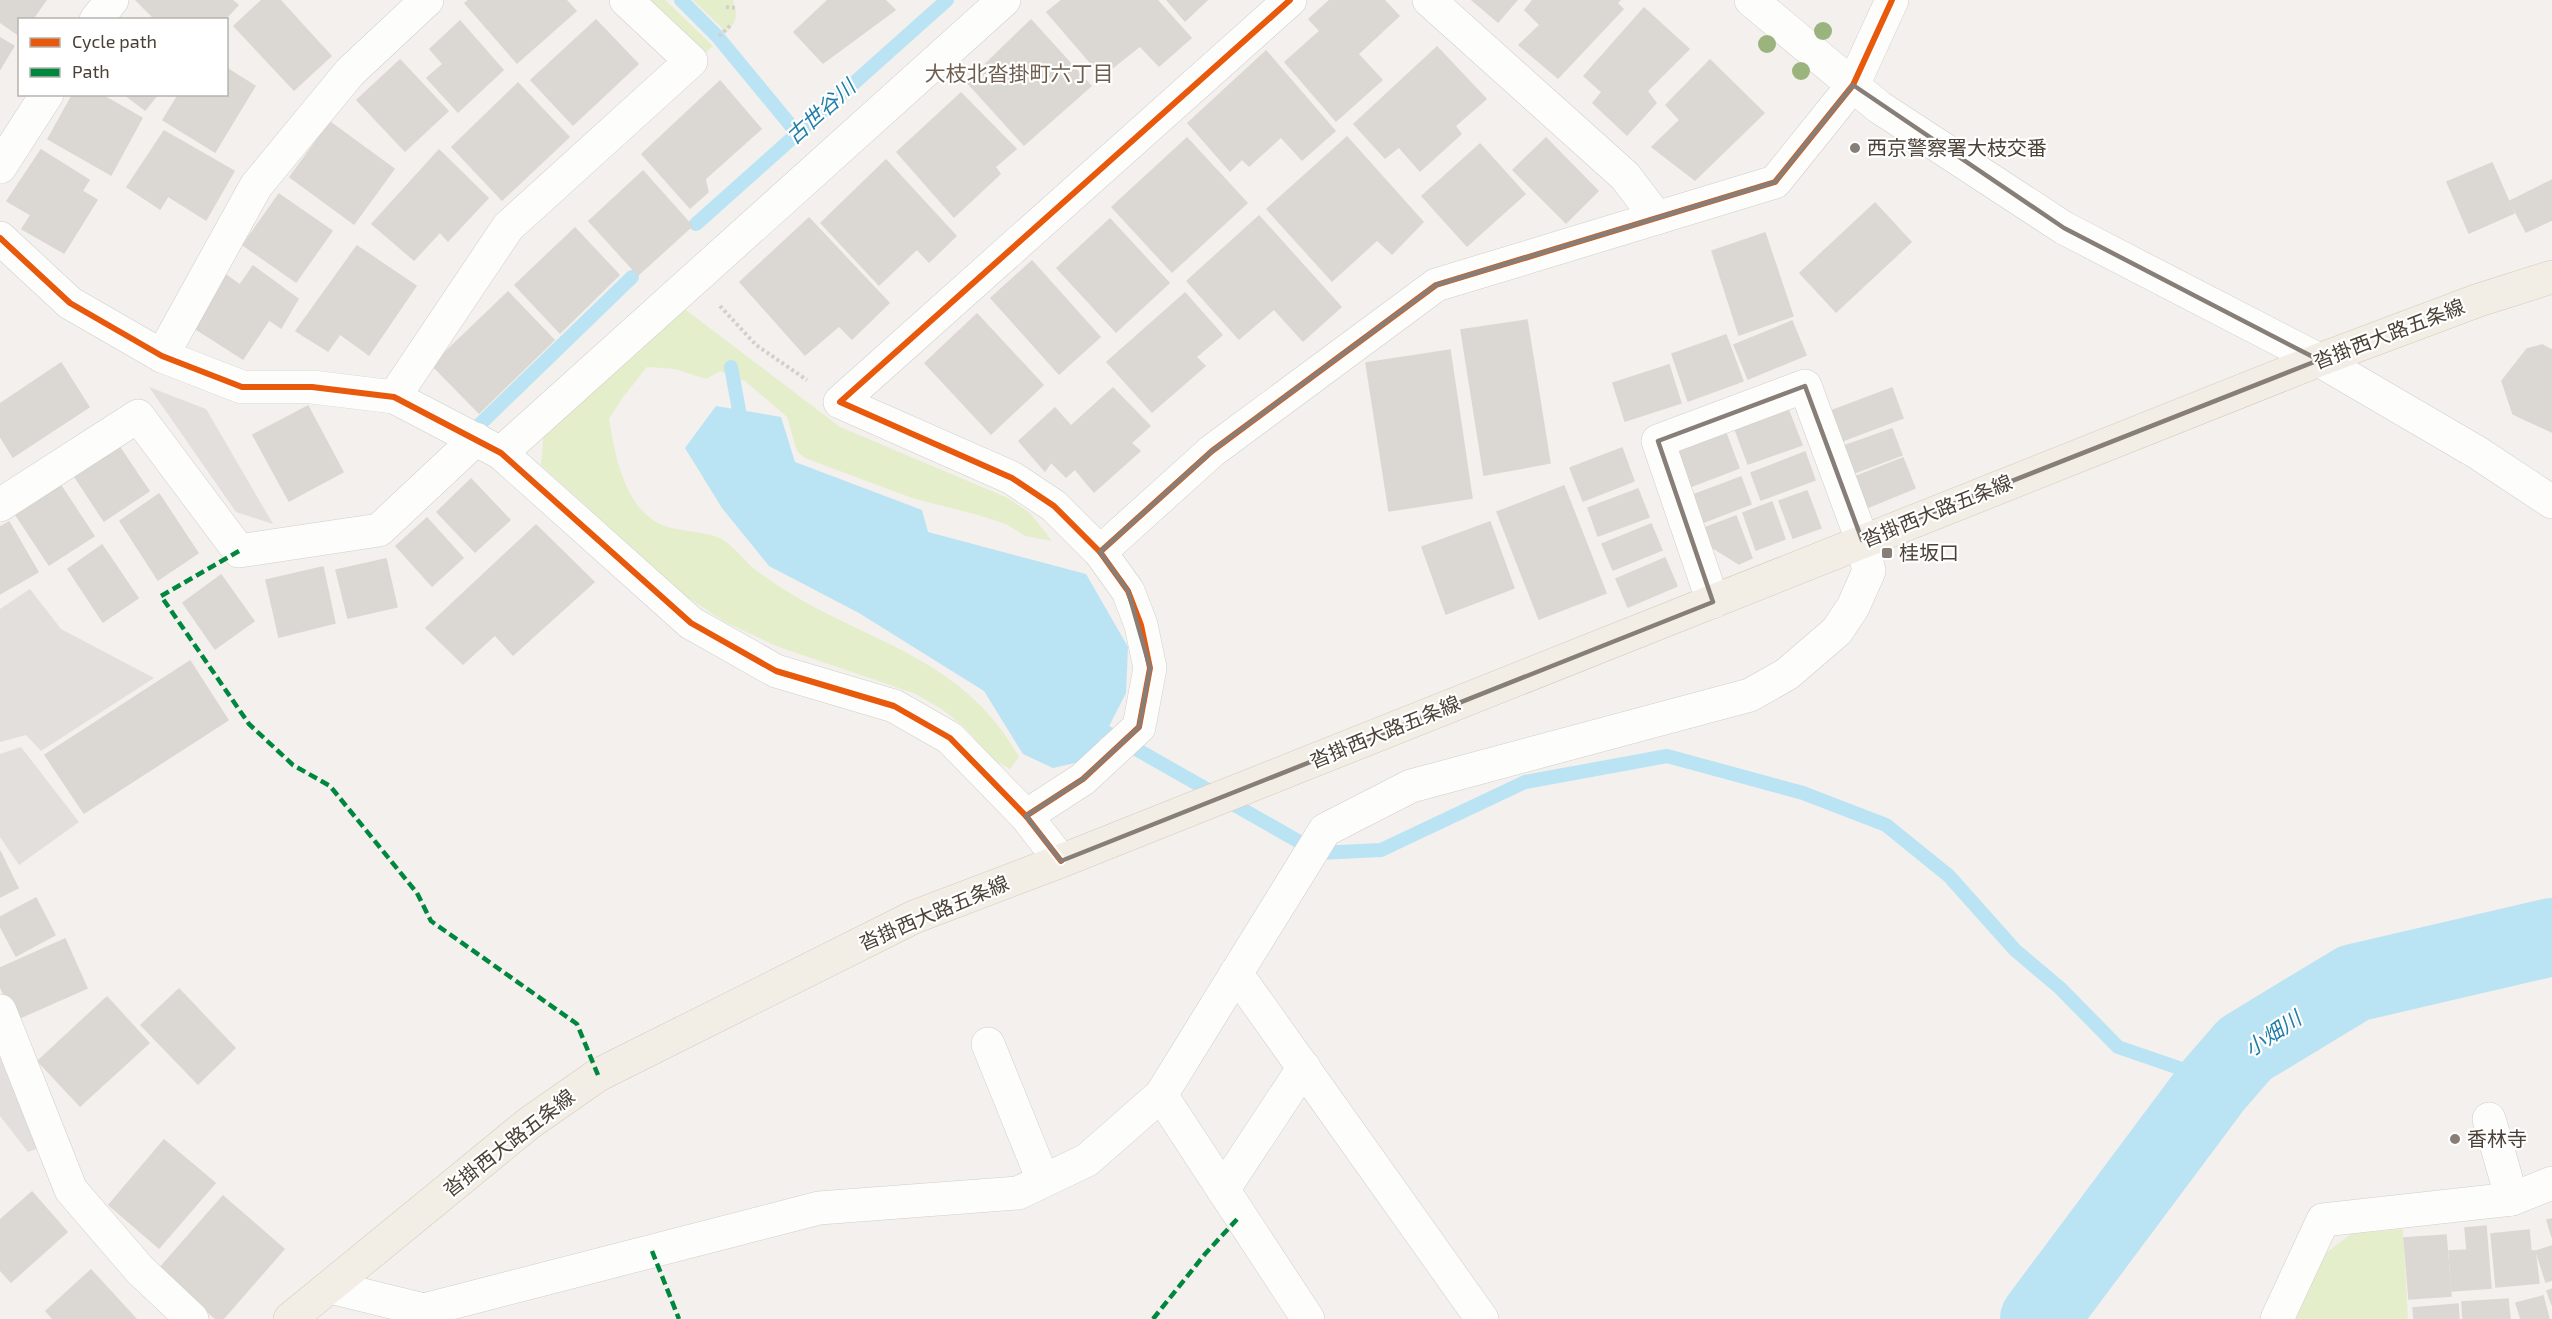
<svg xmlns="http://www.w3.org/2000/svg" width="2552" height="1319" viewBox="0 0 2552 1319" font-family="'Exo 2','Noto Sans JP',sans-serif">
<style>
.green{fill:#e5eecb}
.parking{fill:#e2dfdc}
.water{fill:#bae3f4}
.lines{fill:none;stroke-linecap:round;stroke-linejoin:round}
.stream{stroke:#bae3f4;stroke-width:14}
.river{stroke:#bae3f4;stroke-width:78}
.building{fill:#dbd7d3;stroke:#dcd7d2;stroke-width:1.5}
.minor-casing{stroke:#d1ceca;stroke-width:34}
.major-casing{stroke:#d7cab9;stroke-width:34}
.path{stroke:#d3d0cb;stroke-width:4;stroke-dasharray:3 3;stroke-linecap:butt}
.minor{stroke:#fdfdfc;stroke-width:33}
.major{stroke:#f2ede5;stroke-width:33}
.quiet{stroke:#00873e;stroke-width:4.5;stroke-dasharray:9 4.5;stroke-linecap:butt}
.cycleway-casing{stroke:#fff;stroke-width:10}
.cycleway{stroke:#e8590c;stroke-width:6}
.tree{fill:#9bb47e}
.marked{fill:none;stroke:#867e77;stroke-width:4.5;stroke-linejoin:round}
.poi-dot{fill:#867e77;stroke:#fff;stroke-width:2}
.labels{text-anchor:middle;stroke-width:4.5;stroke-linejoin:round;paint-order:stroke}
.poi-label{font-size:20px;fill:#4b4137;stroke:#fff;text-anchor:start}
.street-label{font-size:20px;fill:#4b4137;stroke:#fff}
.neighbourhood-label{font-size:21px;fill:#6f5d4d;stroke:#fff}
.water-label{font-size:21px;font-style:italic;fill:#227fa7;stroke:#fff}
</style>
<rect width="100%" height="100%" fill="#f3f0ed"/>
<g class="green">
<path d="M648 0H665L713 46 704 54Z"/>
<path d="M693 0H733C737 14 738 22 726 32Z"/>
<path d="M686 310 840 427 1008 498 1030 513 1052 541 1025 536 1006 524 978 515 912 498 805 458 797 451 787 417 745 381 720 371 706 379 675 369 647 367 623 397 609 419C615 455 624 508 662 525 678 532 710 531 723 540 734 547 743 559 753 568 771 582 794 596 814 607 896 650 970 670 1019 757L1010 769 994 760 962 725 943 710 916 694 779 647 725 622 684 595 541 465 544 429 673 314Z"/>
<path d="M2403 1229 2408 1319H2295L2318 1259 2351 1234Z"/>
</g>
<g class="parking">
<path d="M149 387 206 409 273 524 236 512Z"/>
<path d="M30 589 61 629 154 678 41 751 26 735 0 742V609Z"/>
<path d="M21 747 79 822 19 865 0 837V754Z"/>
<path d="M0 1055 39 1148 28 1152 0 1116Z"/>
</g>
<path class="water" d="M716 406 781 417 795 462 922 510 928 532 1086 574 1128 647 1126 693 1106 732 1084 761 1053 768 1023 754 984 691 859 613 769 566 722 508 685 448Z"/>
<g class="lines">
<g class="stream">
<path d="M681 0 717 36 797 133"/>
<path d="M696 224 947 0"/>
<path d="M731 367 739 410"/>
<path d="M476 428 632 277"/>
<path d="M1106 732 1319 853 1381 850 1525 782 1667 756 1803 793 1886 825 1949 876 2015 950 2060 988 2118 1047 2179 1068 2213 1086"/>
</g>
<path class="river" d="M2039 1319 2213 1086 2245 1049 2354 983 2552 937"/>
</g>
<g class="building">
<path d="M0 0H46L32 20H20V36L0 22Z"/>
<path d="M136 0H232L238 5 224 20H156Z"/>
<path d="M262 0H280L331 56 294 90 234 26Z"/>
<path d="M469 0H566L576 11 517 63 465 3Z"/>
<path d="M828 0H885L895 10 823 63 794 32Z"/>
<path d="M1062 0H1157L1191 38 1159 66 1140 46 1102 76 1047 12Z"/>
<path d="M1167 0H1207L1185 21Z"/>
<path d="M1330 0H1384L1399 16 1358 54 1382 80 1336 121 1285 62 1320 31 1309 19Z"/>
<path d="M1472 0H1517L1498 22Z"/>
<path d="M1533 0H1620L1617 3 1623 9 1558 78 1519 45 1540 25 1525 10Z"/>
<path d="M1644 8 1689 49 1647 91 1656 103 1627 135 1593 103 1602 92 1584 76Z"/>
<path d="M596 20 638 64 573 125 531 80Z"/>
<path d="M1031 20 1091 86 1024 145 967 82Z"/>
<path d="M460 21 503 70 458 112 427 78 443 64 430 49Z"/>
<path d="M0 38 14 46 0 69Z"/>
<path d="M1437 47 1486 99 1455 126 1461 134 1420 171 1399 147 1385 158 1354 124Z"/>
<path d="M1266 51 1335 131 1302 160 1281 137 1249 166 1242 159 1230 171 1188 123Z"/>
<path d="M400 60 448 111 405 151 357 100Z"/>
<path d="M1710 60 1764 113 1695 180 1652 147 1680 120 1666 105Z"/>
<path d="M226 68 255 86 215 152 163 120 179 94H226Z"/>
<path d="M720 81 761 129 705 179 708 192 690 208 642 154Z"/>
<path d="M518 83 569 137 502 200 452 147Z"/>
<path d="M961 93 1016 149 995 167 1000 174 954 217 897 152Z"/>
<path d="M73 94H100L142 118 111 175 48 139Z"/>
<path d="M124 94H158L145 110Z"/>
<path d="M330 122 394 169 354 224 290 177Z"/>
<path d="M164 131 234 171 206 220 168 196 160 209 127 187Z"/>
<path d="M1347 137 1423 222 1392 254 1377 240 1332 281 1267 209Z"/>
<path d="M1187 138 1247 203 1172 272 1112 207Z"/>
<path d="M1546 138 1598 191 1566 223 1513 170Z"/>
<path d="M1480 144 1525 194 1467 246 1422 196Z"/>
<path d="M41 150 89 180 82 191 97 200 64 253 22 229 31 215 7 201Z"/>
<path d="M439 150 488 198 448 241 440 232 414 260 372 224Z"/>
<path d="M886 160 956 236 929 262 917 249 879 285 821 223Z"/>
<path d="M2492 163 2514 213 2469 233 2447 182Z"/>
<path d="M643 171 692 226 638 275 589 221Z"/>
<path d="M2552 180V220L2526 232 2510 201Z"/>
<path d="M279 194 332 231 296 282 243 245Z"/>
<path d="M1875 203 1911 242 1836 312 1800 273Z"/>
<path d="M1259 216 1341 307 1303 341 1274 309 1239 339 1187 281Z"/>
<path d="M809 218 889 303 852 339 839 326 805 355 740 282Z"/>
<path d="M1110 219 1169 283 1116 332 1057 268Z"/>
<path d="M575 228 619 275 560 333 515 285Z"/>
<path d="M1765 233 1793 316 1739 335 1712 251Z"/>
<path d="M357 246 416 286 369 355 340 334 328 351 296 331Z"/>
<path d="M1032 261 1100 337 1059 374 991 298Z"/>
<path d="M253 266 298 299 281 328 269 320 243 359 196 329 226 275 240 285Z"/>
<path d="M508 292 554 340 479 413 432 365Z"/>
<path d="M1185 293 1222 335 1196 357 1205 366 1152 412 1107 362Z"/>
<path d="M977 314 1043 385 991 434 925 363Z"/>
<path d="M1527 320 1550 463 1484 475 1461 330Z"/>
<path d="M1792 321 1806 355 1748 379 1734 345Z"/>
<path d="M1726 335 1743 381 1688 401 1672 354Z"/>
<path d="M2542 345 2552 350V432L2513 414 2502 381 2527 349Z"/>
<path d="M1450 350 1472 498 1389 511 1366 363Z"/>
<path d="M61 363 89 407 13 457 0 436V404Z"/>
<path d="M1669 365 1681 403 1625 421 1613 383Z"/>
<path d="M1113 388 1150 426 1131 443 1140 451 1094 492 1075 469 1066 477 1051 462 1045 471 1019 441 1055 408 1071 426Z"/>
<path d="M1892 388 1903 418 1842 441 1831 411Z"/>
<path d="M308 406 343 472 289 501 253 435Z"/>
<path d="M1788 409 1802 445 1748 464 1735 429Z"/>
<path d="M1724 428 1739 468 1687 488 1672 449Z"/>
<path d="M1892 429 1902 455 1854 473 1844 446Z"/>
<path d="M118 445 149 491 104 521 73 474Z"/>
<path d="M1622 448 1634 481 1583 501 1570 468Z"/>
<path d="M1805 452 1815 480 1761 500 1751 473Z"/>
<path d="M1903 458 1915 488 1864 509 1852 478Z"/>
<path d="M1741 477 1751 504 1699 524 1688 497Z"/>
<path d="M471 479 510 520 475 552 437 512Z"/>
<path d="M59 483 94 536 49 565 14 512Z"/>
<path d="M1564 486 1606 593 1539 619 1497 512Z"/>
<path d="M1638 489 1649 517 1598 536 1588 508Z"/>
<path d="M1807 491 1821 528 1793 538 1779 501Z"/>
<path d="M159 494 198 553 158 580 120 521Z"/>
<path d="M1772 502 1785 539 1756 550 1743 513Z"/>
<path d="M1736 516 1752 558 1739 564 1710 546 1702 529Z"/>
<path d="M427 518 463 558 432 586 396 546Z"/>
<path d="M9 522 38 572 0 594V527Z"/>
<path d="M1490 522 1514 588 1446 614 1422 547Z"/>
<path d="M1651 524 1662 550 1613 570 1602 544Z"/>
<path d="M536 525 594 582 513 655 495 635 463 664 426 628Z"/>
<path d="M102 545 138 598 103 622 68 569Z"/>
<path d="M1665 558 1677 586 1628 607 1616 579Z"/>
<path d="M386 559 397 607 348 618 336 570Z"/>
<path d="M323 567 335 623 279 637 266 580Z"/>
<path d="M221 575 254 621 215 649 183 603Z"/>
<path d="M190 661 228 720 84 813 45 755Z"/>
<path d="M0 851 18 888 0 897Z"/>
<path d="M36 898 55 935 16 956 0 926V917Z"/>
<path d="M65 939 87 988 15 1020 0 986V968Z"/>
<path d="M179 989 235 1048 198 1084 141 1025Z"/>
<path d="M107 997 149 1043 80 1106 38 1061Z"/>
<path d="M164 1140 215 1183 159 1248 109 1205Z"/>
<path d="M32 1192 67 1232 11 1282 0 1270V1220Z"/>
<path d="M223 1196 284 1249 223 1319H216L159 1269Z"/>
<path d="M2552 1219V1237L2547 1220Z"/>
<path d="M2486 1226 2491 1288 2452 1291 2449 1251 2467 1250 2465 1228Z"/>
<path d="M2529 1230 2531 1251H2535L2539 1283 2496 1287 2491 1234Z"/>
<path d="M2446 1235 2451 1296 2409 1299 2404 1238Z"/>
<path d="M2552 1246V1280L2546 1282 2536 1251Z"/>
<path d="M91 1270 136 1319H53L46 1311Z"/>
<path d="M2552 1289V1305L2547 1291Z"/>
<path d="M2543 1296 2549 1319H2521L2516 1303Z"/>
<path d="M2508 1299 2510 1319H2463L2462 1302Z"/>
<path d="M2458 1304 2459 1319H2414L2413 1308Z"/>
</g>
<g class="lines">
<defs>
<g id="minor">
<path d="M1429 0 1625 176 1657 218"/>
<path d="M1751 0 1879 107 2064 228 2319 360 2478 453 2552 502"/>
<path d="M96 20 112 0"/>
<path d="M0 167 47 94"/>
<path d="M0 238 70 303 162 356 242 387H312L394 397 501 453 691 623 776 671 894 706 950 738 1026 816 1061 861"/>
<path d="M162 356 256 186 350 72 427 0"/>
<path d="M394 397 508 227 691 61 626 0"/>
<path d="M501 453 1004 0"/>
<path d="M0 505 138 416 239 551 379 530 476 439"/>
<path d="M1100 552 1212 451 1436 285 1775 182 1853 85 1892 0"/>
<path d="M1026 816 1083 779 1139 727 1150 668 1141 625 1128 591 1100 552 1054 506 1012 478 840 402 1290 0"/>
<path d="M1236 973 1482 1319"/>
<path d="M0 1011 71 1190 140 1270 192 1319"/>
<path d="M988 1044 1043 1180"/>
<path d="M1161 1095 1308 1319"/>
<path d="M2489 1119 2512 1199"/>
<path d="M1223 1190 1304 1067"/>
<path d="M330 1287 424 1310 819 1208 1018 1193 1087 1160 1161 1095 1325 830 1411 786 1750 695 1787 674 1837 631 1853 607 1869 571 1862 540 1805 386 1658 441 1713 602"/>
<path d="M2277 1319 2323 1220 2512 1199 2552 1183"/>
</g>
<path id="major" d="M290 1319 528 1124 598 1075 914 917 1061 861 2319 360 2479 300 2552 277"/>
</defs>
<use href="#minor" class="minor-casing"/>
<use href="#major" class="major-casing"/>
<g class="path">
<path d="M726 7 737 8"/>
<path d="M719 36 732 24"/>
<path d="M720 306 756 345 807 380"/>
</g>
<use href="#minor" class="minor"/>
<use href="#major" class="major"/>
<g class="quiet">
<path d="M239 551 161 596 249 724 293 765 330 786 417 893 431 921 577 1024 598 1075"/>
<path d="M652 1251 679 1319"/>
<path d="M1153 1319 1205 1254 1240 1216"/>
</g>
<defs>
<g id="cycleway">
<path d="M0 238 70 303 162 356 242 387H312L394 397 501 453 691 623 776 671 894 706 950 738 1026 816 1061 861"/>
<path d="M1100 552 1212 451 1436 285 1775 182 1853 85 1892 0"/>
<path d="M1026 816 1083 779 1139 727 1150 668 1141 625 1128 591 1100 552 1054 506 1012 478 840 402 1290 0"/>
</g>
</defs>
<use href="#cycleway" class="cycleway-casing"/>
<use href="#cycleway" class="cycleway"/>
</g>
<g class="tree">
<circle cx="1823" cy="31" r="9"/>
<circle cx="1767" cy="44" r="9"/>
<circle cx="1801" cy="71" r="9"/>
</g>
<path class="marked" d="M1853 85 2064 228 2319 360 1862 540 1805 386 1658 441 1713 602 1061 861 1026 816 1083 779 1139 727 1150 668 1128 591 1100 552 1212 451 1436 285 1775 182Z"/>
<g class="poi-dot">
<circle cx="1855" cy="148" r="6"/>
<rect x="1881" y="547" width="12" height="12" rx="3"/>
<circle cx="2455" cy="1139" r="6"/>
</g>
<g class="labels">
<g class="poi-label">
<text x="1867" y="155">西京警察署大枝交番</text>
<text x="1899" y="560">桂坂口</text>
<text x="2467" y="1146">香林寺</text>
</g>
<g class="street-label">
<text transform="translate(2389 334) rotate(-21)" y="7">沓掛西大路五条線</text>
<text transform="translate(1937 511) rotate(-22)" y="7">沓掛西大路五条線</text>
<text transform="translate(1385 732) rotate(-22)" y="7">沓掛西大路五条線</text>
<text transform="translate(934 913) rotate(-23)" y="7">沓掛西大路五条線</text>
<text transform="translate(509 1143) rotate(-38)" y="7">沓掛西大路五条線</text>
</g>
<g class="neighbourhood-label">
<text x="1019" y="81">大枝北沓掛町六丁目</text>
</g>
<g class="water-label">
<text transform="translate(821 112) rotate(-42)" y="7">古世谷川</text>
<text transform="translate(2273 1034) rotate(-34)" y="7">小畑川</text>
</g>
</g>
<rect x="18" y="18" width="210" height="78" fill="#ffffff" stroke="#b7b3af" stroke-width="1.5"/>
<rect x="30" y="38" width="30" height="9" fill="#e8590c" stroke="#b7b3af" stroke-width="1.5"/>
<text x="72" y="48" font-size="18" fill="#4b4137">Cycle path</text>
<rect x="30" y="68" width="30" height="9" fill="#00873e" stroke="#b7b3af" stroke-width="1.5"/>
<text x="72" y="78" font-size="18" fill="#4b4137">Path</text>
</svg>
